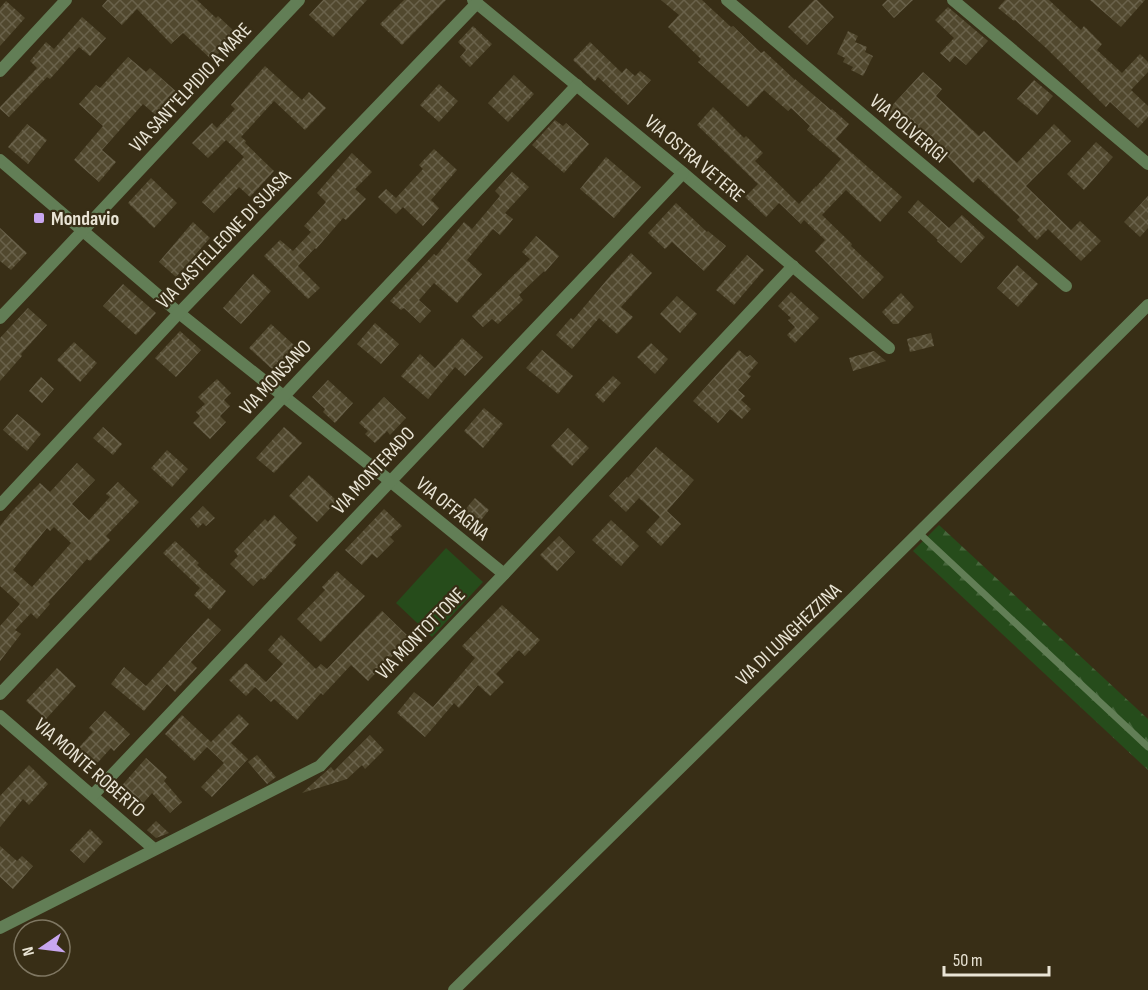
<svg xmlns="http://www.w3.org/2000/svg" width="1148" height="990" viewBox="0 0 1148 990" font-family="'Sofia Sans Condensed',sans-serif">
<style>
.grass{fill:#264c1b}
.forest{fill:url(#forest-firs)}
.building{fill:url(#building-cross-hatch);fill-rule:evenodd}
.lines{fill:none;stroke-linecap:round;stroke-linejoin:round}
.service{stroke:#627e56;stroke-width:7}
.minor{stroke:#627e56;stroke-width:12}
.tertiary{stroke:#627e56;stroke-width:12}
.poi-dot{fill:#c8a6ef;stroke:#382e16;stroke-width:2}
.labels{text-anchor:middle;stroke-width:4.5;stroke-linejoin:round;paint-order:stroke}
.street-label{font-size:20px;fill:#e9e4d5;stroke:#382e16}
.poi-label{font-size:20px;font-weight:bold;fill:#e9e4d5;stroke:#382e16;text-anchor:start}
</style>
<defs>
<pattern id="forest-firs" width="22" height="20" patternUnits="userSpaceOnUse" patternTransform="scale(1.5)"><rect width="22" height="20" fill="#264c1b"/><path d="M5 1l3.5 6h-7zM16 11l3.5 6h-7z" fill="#46663b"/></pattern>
<pattern id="building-cross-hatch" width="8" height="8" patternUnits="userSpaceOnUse" patternTransform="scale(1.5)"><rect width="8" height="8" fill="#51482e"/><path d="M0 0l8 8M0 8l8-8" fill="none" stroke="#6a624b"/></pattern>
</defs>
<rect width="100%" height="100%" fill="#382e16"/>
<path class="grass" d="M446 548 483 582 432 637 396 603Z"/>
<path class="forest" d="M939 525 1148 719V770L913 551Z"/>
<g class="building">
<path d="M107 0H197L216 18 218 16 237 34 212 60 183 33 171 44 137 9 122 25 102 6Z"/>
<path d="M323 0H367L333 37 309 15Z"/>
<path d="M404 0H446L402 45 380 24Z"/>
<path d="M661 0H702L731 27 733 26 761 53 764 51 795 80V79L831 110 832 109 849 124 836 139 902 197 880 222 846 190 822 215 852 244 851 246 884 277 863 299 815 251 825 240 804 220 801 224 779 203 766 217 745 197 758 184 697 125 713 107 744 138 746 136 763 153 755 161 799 204 816 186V187L841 159 807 130 810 126 791 108 788 111 764 90 748 107 698 62 701 59 668 27 679 15Z"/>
<path d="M814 0H817L834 17 807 45 788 27Z"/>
<path d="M887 0H913L894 18 882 5Z"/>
<path d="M1005 0H1049L1081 30 1084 26 1102 44 1097 50 1122 73 1140 54 1148 62V72L1131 90 1148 106V117L1138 128 1110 102 1106 107 1045 47 1015 20 1014 21 998 8Z"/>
<path d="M1090 0H1145L1121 27Z"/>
<path d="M6 1 25 18 0 46V8Z"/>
<path d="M948 7 988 41 966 65 955 56 950 62 940 53 954 38 935 20Z"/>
<path d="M82 17 106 38 90 56 79 47 50 79 47 77 9 117 0 109V107L37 68 30 61 46 42 54 49Z"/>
<path d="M473 26 492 44 470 67 460 57 466 50 458 42Z"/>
<path d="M848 31 858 36 855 42 867 47 865 52 873 56 863 76 851 70 853 67 843 62 845 58 837 54Z"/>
<path d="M590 42 622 73 626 68 635 76 640 71 651 80 628 105 598 77 595 81 573 60Z"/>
<path d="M128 57 146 72 150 68 180 95 159 118 143 104 102 150 116 162 99 182 74 160 103 126 79 104 96 85 100 88Z"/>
<path d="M265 66 302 100 309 92 326 108 305 130 274 101 241 137 246 141 245 143 274 171 250 197 239 187 214 213 202 202 244 157 226 140 208 158 192 143 212 123 217 128 235 109 231 105Z"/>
<path d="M923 72 942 89 936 96 979 136 984 131 1017 163 1054 124 1071 141 1026 186 1071 230 1080 221 1101 241 1081 261 1048 229 1037 240 1017 220 1020 217 978 178 973 183 944 153 941 157 908 127 907 129 887 111Z"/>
<path d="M514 75 534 94 508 122 488 103Z"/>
<path d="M1034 80 1053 96 1037 115 1017 99Z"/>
<path d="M439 84 458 101 439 122 420 105Z"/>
<path d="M555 120 563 126 566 123 589 144 564 173 532 145Z"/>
<path d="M27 124 47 140 28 164 8 147Z"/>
<path d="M1096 142 1113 157 1084 190 1067 174Z"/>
<path d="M434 149 457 170 431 200 439 208 423 226 403 207 396 214 378 197 386 189 396 198 423 169 419 165Z"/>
<path d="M352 153 372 172 355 189 366 199 346 220 343 218 316 249 315 248 298 266 320 288 308 299 264 256 280 240 293 251 311 232 304 226 326 202 317 193Z"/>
<path d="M606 157 641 187 614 218 580 189Z"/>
<path d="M512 172 529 187 505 213 513 219 500 235 493 229 467 260 482 274 457 303 434 283 419 300 431 311 420 323 404 308 401 310 390 301 434 254 436 256 464 222 472 229 500 196 495 191Z"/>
<path d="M151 178 177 203 154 228 128 203Z"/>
<path d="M1148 196V228L1140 237 1124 222Z"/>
<path d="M918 200 949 228 962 215 985 237 961 263 937 241 938 240 908 212Z"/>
<path d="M676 203 707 232 708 231 726 246 704 271 672 242 665 249 648 233Z"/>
<path d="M193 222 210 238 176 277 159 262Z"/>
<path d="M0 228 27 253 11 270 0 261Z"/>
<path d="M536 236 559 256 545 272 544 271 519 295 523 300 498 324 492 319 483 327 472 316 530 259 522 252Z"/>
<path d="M631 253 652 273 621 307 633 317 617 334 599 318 572 349 556 335 571 318 573 320 611 275Z"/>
<path d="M747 255 764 270 734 305 716 290Z"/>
<path d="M1017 265 1038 284 1018 307 997 288Z"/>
<path d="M253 274 271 291 241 324 223 308Z"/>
<path d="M123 284 156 313 136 335 103 306Z"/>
<path d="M791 292 819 318 795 343 787 335 795 327 788 320 791 318 778 306Z"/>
<path d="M901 293 914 307 898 324H893L882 312Z"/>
<path d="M677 296 697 314 680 333 660 314Z"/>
<path d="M28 308 47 325 21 354 22 356 0 381V338Z"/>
<path d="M375 323 399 344 381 364 357 344Z"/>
<path d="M271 324 295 346 273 370 249 348Z"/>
<path d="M180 331 201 350 176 377 155 358Z"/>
<path d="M931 333 934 346 910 352 907 339Z"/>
<path d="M462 338 483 357 465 376 455 367 428 399 401 376 420 354 435 368Z"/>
<path d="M74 342 97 363 80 382 57 360Z"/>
<path d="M651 343 668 359 655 374 637 357Z"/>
<path d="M542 350 573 376 558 394 526 368Z"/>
<path d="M739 350 747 357 750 355 758 363 748 374 751 376 738 390 745 396 741 400 751 409 742 419 730 409 718 423 693 401Z"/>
<path d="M874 351 886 361 853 371 849 358Z"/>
<path d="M613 376 621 383 603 403 595 395Z"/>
<path d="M41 377 54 389 42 403 29 391Z"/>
<path d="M217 379 231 393 224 400 230 406 220 416 226 422 210 439 193 423 200 416 196 412 205 404 198 397Z"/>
<path d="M328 380 353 403 335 423 323 412 325 409 312 397Z"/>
<path d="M384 397 406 418 390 435 387 431 375 443 365 434 368 431 359 423Z"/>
<path d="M484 408 503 424 483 448 464 431Z"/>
<path d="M17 414 41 434 27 451 3 430Z"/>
<path d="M103 427 122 444 113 455 93 438Z"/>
<path d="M284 427 302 443 274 473 256 458Z"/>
<path d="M568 428 589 448 572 466 551 446Z"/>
<path d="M656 447 694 480 667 511 681 524 661 546 646 532 660 517 639 498 626 512 609 496 627 477 628 478Z"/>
<path d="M167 450 188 469 172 487 151 468Z"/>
<path d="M77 463 95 480 72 504 89 520 110 497 106 494 118 482 139 502 106 536 110 540 90 561 87 559 48 602 50 604 37 619 31 613 15 630 21 634 0 661V626L20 604 0 586V526L12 511 40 483 50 492ZM54 527 71 543 32 587 13 570 47 528 50 531Z"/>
<path d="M309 475 337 501 317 522 289 496Z"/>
<path d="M475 498 489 510 478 524 463 512Z"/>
<path d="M203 506 215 518 206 526 203 523 198 528 190 519Z"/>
<path d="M384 509 402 526 390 537 394 541 377 558 372 554 362 565 345 550Z"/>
<path d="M274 515 297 538 293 542 296 545 264 580 261 578 253 586 230 564 238 556 234 551 265 519 268 522Z"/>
<path d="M611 520 639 546 621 566 592 540Z"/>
<path d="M559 536 575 552 557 571 540 555Z"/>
<path d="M175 541 199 563 197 565 226 591 210 610 194 595 200 588 163 553Z"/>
<path d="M337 571 365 596 321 642 297 619 325 590 322 587Z"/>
<path d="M502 605 540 640 525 656 519 650 496 674 504 682 490 696 478 685 459 708 454 703 425 737 397 713 414 692 433 707 475 658 462 646Z"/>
<path d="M382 611 410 638 368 681 351 665 323 695 321 693 297 720 274 699 271 702 255 687 246 696 229 680 246 663 266 682 283 664 268 650 281 635 316 669 321 664 327 669Z"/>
<path d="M208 618 221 630 191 662 197 668 175 692 167 684 144 711 111 684 124 667 146 686Z"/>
<path d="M57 668 76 686 46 719 26 701Z"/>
<path d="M105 711 130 734 114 751 111 748 90 771 72 755 93 732 89 728Z"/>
<path d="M239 714 249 724 231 743 248 759 212 797 201 787 224 763 207 747 194 761 165 734 182 715 211 742Z"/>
<path d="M370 735 384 750 365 769 362 765 347 779 302 793 331 767 334 771Z"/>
<path d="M257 755 276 777 267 784 248 762Z"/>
<path d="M146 758 167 777 164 781 182 802 170 813 152 793 139 808 118 790Z"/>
<path d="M29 765 48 784 29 805 23 799 0 827V796Z"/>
<path d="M156 821 169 833 156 838 147 830Z"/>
<path d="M90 829 103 842 84 863 70 850Z"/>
<path d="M0 846 17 861 22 856 33 866 13 889 0 877Z"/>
</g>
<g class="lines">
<path class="service" d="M919 533 1148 747"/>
<g class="minor">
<path d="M473 0 683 173 889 348"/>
<path d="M727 0 1066 286"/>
<path d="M953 0 1148 164"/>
<path d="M0 71 66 0"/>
<path d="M0 160 179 313 390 481 504 574"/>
<path d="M0 318C101 213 199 105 299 0"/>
<path d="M0 505 179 313 477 3"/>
<path d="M0 694 283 397 577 85"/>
<path d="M0 716 154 849"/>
<path d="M93 795 683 173"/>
<path d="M0 928 320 766 504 574 793 266"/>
</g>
<path class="tertiary" d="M454 990 854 597 1148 305"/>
</g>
<rect class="poi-dot" x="33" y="212" width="12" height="12" rx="3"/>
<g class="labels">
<g class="street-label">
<text transform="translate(190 87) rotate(-47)" y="7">VIA SANT'ELPIDIO A MARE</text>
<text transform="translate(909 128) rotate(40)" y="7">VIA POLVERIGI</text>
<text transform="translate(695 158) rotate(40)" y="7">VIA OSTRA VETERE</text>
<text transform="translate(223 239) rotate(-46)" y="7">VIA CASTELLEONE DI SUASA</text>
<text transform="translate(275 377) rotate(-47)" y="7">VIA MONSANO</text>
<text transform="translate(373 470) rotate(-47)" y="7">VIA MONTERADO</text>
<text transform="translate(453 508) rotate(39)" y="7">VIA OFFAGNA</text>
<text transform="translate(420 633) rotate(-46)" y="7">VIA MONTOTTONE</text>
<text transform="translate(788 634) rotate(-44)" y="7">VIA DI LUNGHEZZINA</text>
<text transform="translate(90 767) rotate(41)" y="7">VIA MONTE ROBERTO</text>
</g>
<g class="poi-label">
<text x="51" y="225">Mondavio</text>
</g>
</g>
<g transform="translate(42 948) rotate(256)"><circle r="28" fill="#382e16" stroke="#7f7762" stroke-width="1.5"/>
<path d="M0-4.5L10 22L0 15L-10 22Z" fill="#c8a6ef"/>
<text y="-9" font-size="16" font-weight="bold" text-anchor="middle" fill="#e9e4d5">N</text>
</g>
<path d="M944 966v9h105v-9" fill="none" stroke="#e9e4d5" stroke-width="3"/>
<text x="953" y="966" font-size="18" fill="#e9e4d5" stroke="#382e16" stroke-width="4.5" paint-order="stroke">50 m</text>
</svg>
